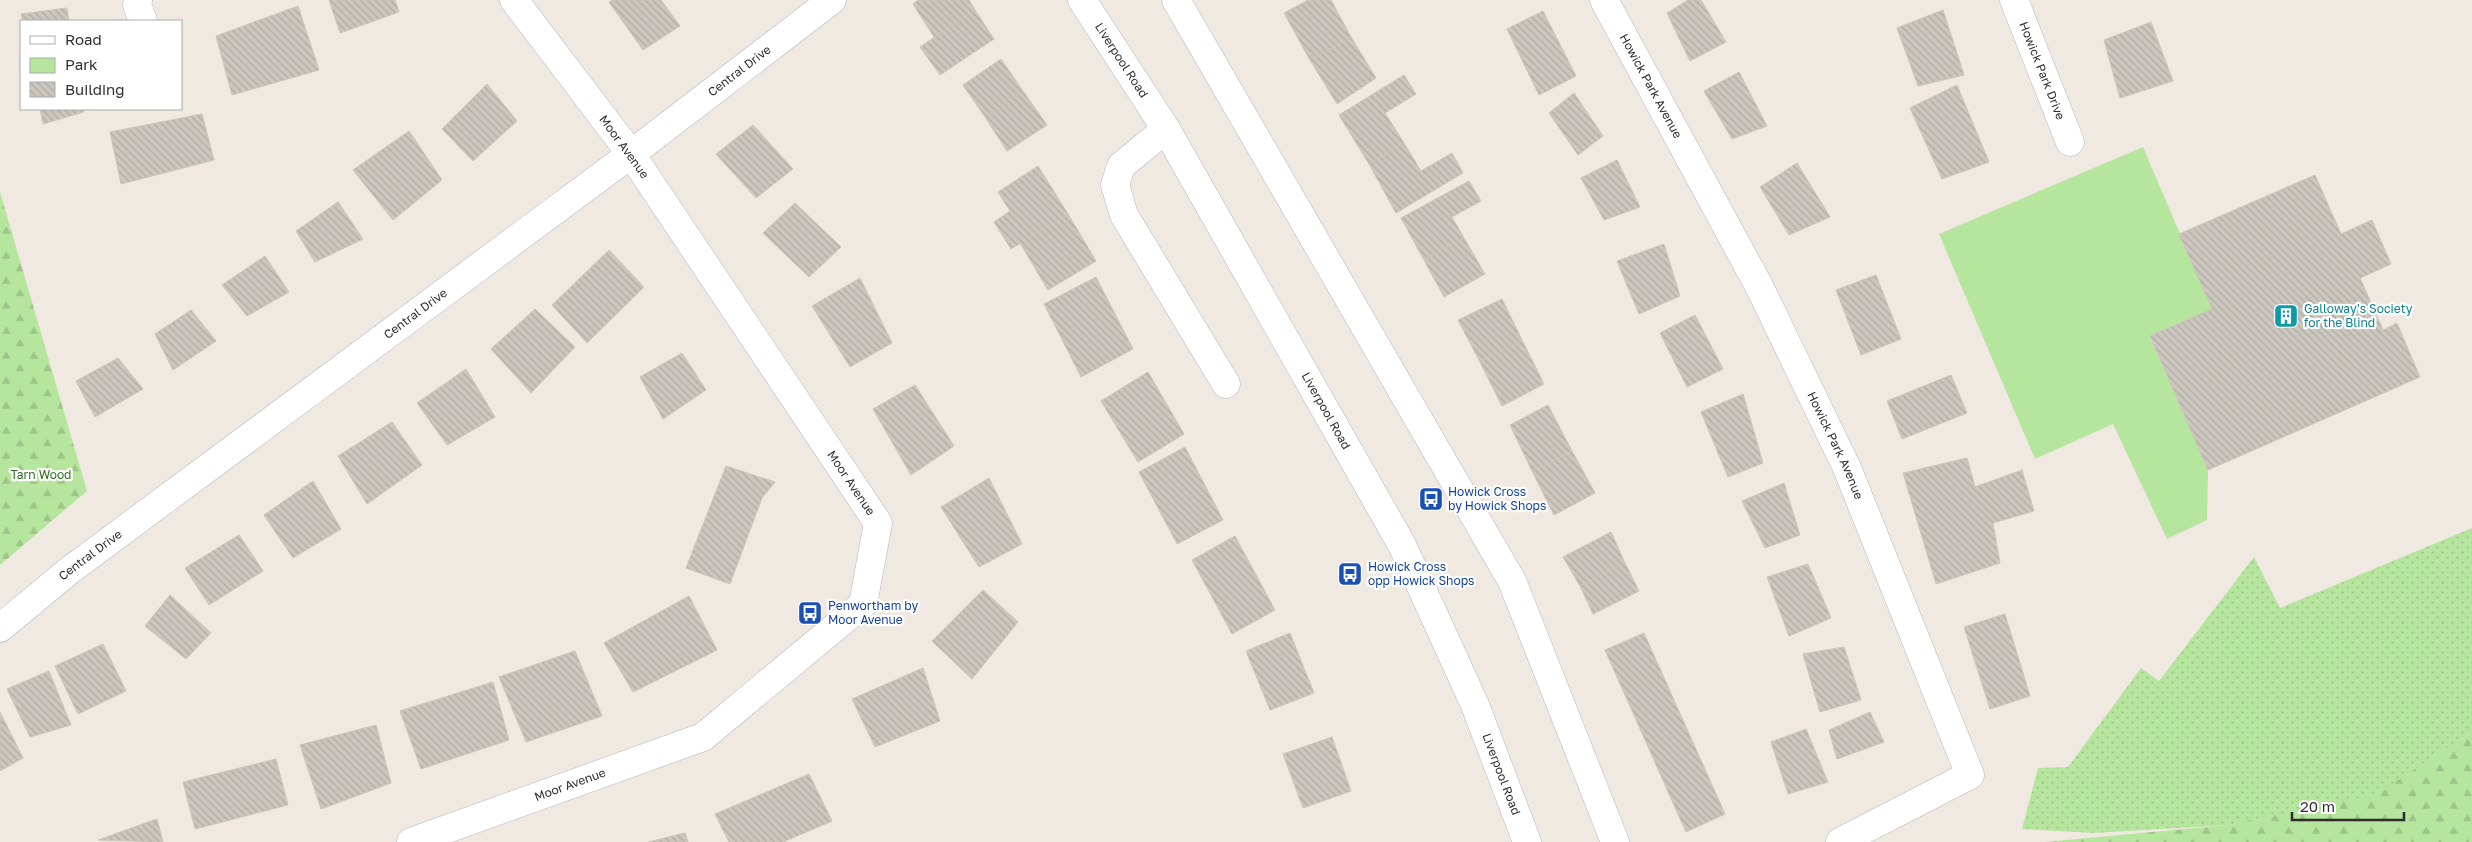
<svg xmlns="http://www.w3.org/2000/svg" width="2472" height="842" viewBox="0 0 2472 842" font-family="'Golos Text',sans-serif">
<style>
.grass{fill:url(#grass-dots)}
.forest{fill:url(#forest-firs)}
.park{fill:#b6e59e}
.building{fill:url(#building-back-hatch);stroke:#cbc5ba}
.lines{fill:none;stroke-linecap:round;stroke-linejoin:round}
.minor-casing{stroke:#b4b7c1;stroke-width:29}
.tertiary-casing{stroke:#b4b7c1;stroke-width:29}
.minor{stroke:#fff;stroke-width:28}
.tertiary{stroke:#fff;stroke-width:28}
.labels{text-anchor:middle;stroke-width:4.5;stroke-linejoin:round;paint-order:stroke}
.street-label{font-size:12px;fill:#2e2e2e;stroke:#fff}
.culture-label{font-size:12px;fill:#0d838f;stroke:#fff;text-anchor:start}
.park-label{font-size:12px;fill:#2c6e1b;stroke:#fff}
.transit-label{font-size:12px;fill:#164399;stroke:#fff;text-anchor:start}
</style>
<defs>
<pattern id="grass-dots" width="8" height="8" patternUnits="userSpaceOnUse" patternTransform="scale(1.25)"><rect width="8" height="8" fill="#b6e59e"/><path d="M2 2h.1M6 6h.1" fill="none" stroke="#9dc588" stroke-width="1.8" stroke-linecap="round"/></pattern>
<pattern id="forest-firs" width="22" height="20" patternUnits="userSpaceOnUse" patternTransform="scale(1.25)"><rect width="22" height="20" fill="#b6e59e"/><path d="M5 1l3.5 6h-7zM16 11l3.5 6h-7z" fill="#9dc588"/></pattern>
<pattern id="building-back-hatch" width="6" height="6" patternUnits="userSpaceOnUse" patternTransform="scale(1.25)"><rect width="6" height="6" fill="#cbc7bf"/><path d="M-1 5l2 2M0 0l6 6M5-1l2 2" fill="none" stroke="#afaba4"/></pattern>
</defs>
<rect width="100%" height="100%" fill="#efe9e1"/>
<path class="grass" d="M2472 528V732L2372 798 2228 825 2094 833 2022 829 2038 768 2068 767 2141 668 2159 681 2254 557 2280 608Z"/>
<g class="forest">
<path d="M0 192 87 491 0 565Z"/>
<path d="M2472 732V842H2045L2227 825 2375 795Z"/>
</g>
<path class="park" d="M2143 147 2212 309 2150 337 2208 470 2207 520 2167 539 2113 424 2035 459 1939 234Z"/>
<g class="building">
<path d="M329 0H395L399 12 340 33Z"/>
<path d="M612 0H661L680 26 643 50 609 2Z"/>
<path d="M918 0H969L975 10 934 37 913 4Z"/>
<path d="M1308 0H1331L1351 37 1310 60 1284 13Z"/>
<path d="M1688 0H1701L1726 42 1690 61 1667 13Z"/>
<path d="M298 6 319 70 232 95 216 36Z"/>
<path d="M67 8 69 21H23L21 14Z"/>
<path d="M975 10 994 39 940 75 920 47Z"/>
<path d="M1943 10 1964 75 1918 86 1897 28Z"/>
<path d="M1543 11 1576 76 1539 95 1507 29Z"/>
<path d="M2151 22 2173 81 2120 98 2104 40Z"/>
<path d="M1351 37 1376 78 1337 104 1310 60Z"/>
<path d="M1001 59 1023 91 985 117 963 85Z"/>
<path d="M1739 72 1767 126 1732 139 1704 91Z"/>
<path d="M1404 75 1416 94 1385 113 1404 143 1369 164 1339 115Z"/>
<path d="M487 84 517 121 473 161 442 129Z"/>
<path d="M1957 85 1989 162 1942 179 1910 108Z"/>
<path d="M1023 91 1047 125 1007 151 985 117Z"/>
<path d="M1574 93 1603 136 1578 155 1549 113Z"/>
<path d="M40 109H83L84 112 43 124Z"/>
<path d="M202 114 214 160 121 184 110 132Z"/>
<path d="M753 125 793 169 756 198 716 154Z"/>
<path d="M409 131 442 180 393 220 353 170Z"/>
<path d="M1404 143 1421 171 1452 153 1463 173 1396 213 1369 164Z"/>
<path d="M1617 160 1640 207 1604 220 1581 178Z"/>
<path d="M1797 163 1830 217 1789 235 1760 187Z"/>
<path d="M1038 166 1068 214 1011 249 994 222 1010 211 998 192Z"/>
<path d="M2315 175 2341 234 2372 220 2391 264 2360 278 2383 330 2397 323 2420 377 2208 470 2150 336 2212 309 2179 234Z"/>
<path d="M1469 181 1481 201 1452 217 1464 238 1424 260 1401 218Z"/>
<path d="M338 202 363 239 315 262 296 231Z"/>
<path d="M795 203 841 247 809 277 763 233Z"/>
<path d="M1068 214 1096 261 1048 290 1020 243Z"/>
<path d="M1464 238 1485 274 1444 297 1424 260Z"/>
<path d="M1664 244 1680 296 1639 314 1617 261Z"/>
<path d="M609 250 644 287 587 343 552 305Z"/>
<path d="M265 256 289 292 247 316 222 285Z"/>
<path d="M1876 275 1901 339 1861 355 1836 290Z"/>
<path d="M1096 277 1133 349 1081 377 1044 304Z"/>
<path d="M860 278 892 343 850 367 812 306Z"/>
<path d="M1502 299 1522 340 1480 362 1458 320Z"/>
<path d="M535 309 575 347 531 393 491 349Z"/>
<path d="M191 310 216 341 173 370 155 334Z"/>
<path d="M1695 315 1723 369 1687 387 1660 333Z"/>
<path d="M1522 340 1544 384 1502 406 1480 362Z"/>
<path d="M682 353 706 390 663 419 640 377Z"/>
<path d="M118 358 143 389 95 417 76 381Z"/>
<path d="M466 369 495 417 447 445 417 403Z"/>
<path d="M1148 372 1184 434 1138 462 1101 401Z"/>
<path d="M1951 375 1967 413 1902 439 1887 401Z"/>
<path d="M915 385 954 446 911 475 873 409Z"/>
<path d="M1743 394 1763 463 1728 477 1701 412Z"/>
<path d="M1548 405 1572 451 1532 471 1510 425Z"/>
<path d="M392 422 422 465 367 504 338 456Z"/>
<path d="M1185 447 1223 520 1177 544 1139 472Z"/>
<path d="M1572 451 1595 493 1554 515 1532 471Z"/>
<path d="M1967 458 1975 487 2022 470 2034 511 1993 523 2000 563 1936 584 1903 473Z"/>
<path d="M726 466 775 482 762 498 730 584 686 568Z"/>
<path d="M989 478 1022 544 979 567 941 507Z"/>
<path d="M313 481 341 529 293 558 264 515Z"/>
<path d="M1784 483 1800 535 1765 548 1742 501Z"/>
<path d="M1611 532 1625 563 1580 586 1563 557Z"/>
<path d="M239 535 263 571 209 605 185 568Z"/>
<path d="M1235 536 1275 610 1232 634 1192 560Z"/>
<path d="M1625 563 1639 591 1593 614 1580 586Z"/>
<path d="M1808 564 1831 618 1789 636 1767 577Z"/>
<path d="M983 590 1018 622 972 679 932 641Z"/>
<path d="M170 595 211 633 186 659 145 626Z"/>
<path d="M689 596 717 650 633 692 604 643Z"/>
<path d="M2005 614 2030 696 1990 709 1964 627Z"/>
<path d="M1290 633 1314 693 1270 710 1246 651Z"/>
<path d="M1644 633 1725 814 1686 832 1605 650Z"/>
<path d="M103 644 126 691 78 714 55 666Z"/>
<path d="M1844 647 1861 700 1820 712 1803 654Z"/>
<path d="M575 651 602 716 526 742 499 677Z"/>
<path d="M923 668 940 721 875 747 852 699Z"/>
<path d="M49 671 71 725 30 737 7 689Z"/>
<path d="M493 682 509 740 421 769 400 711Z"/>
<path d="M0 712 23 758 0 771Z"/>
<path d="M1870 712 1884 742 1837 759 1829 730Z"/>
<path d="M376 725 391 783 321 809 300 745Z"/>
<path d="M1806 729 1828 782 1788 794 1771 742Z"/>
<path d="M1332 737 1351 791 1303 808 1283 754Z"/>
<path d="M276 759 288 805 195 829 183 782Z"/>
<path d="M809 774 832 821 783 842H729L715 814Z"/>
<path d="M157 819 163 842 98 840Z"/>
<path d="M685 833 688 842H648Z"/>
</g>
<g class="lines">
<defs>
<g id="minor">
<path d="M138 0 137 5 143 21"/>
<path d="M1176 0 1512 581 1615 842"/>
<path id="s1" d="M1604 0 1760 288 1847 468 1970 775 1840 842"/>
<path id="s2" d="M2014 0 2070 142"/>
<path d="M1166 129 1121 166 1115 185 1124 215 1226 384"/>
<path id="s3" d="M0 628 70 570 631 154 832 0"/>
<path id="s4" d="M411 842 703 737 863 604 878 523 631 154 514 0"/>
</g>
<g id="tertiary">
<path id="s5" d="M1082 0 1166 129 1402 545 1475 705 1527 842"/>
</g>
</defs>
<use href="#minor" class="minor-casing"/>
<use href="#tertiary" class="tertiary-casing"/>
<use href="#minor" class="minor"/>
<use href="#tertiary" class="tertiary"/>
</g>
<defs>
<symbol id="building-square" viewBox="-11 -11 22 22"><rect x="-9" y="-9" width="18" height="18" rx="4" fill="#0f9aa8" stroke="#fff"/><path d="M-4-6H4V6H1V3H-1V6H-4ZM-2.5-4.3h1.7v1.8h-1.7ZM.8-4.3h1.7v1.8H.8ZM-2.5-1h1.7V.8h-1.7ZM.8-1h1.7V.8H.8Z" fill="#fff"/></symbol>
<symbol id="bus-square" viewBox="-11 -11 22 22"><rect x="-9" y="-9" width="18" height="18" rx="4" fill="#1a4fb4" stroke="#fff"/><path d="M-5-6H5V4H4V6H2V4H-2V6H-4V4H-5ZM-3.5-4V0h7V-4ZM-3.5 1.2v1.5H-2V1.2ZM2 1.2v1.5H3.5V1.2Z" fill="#fff"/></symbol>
</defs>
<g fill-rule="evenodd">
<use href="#building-square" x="2272" y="302" width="28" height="28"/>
<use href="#bus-square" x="1417" y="485" width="28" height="28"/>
<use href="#bus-square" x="1336" y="560" width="28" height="28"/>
<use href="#bus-square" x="796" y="599" width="28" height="28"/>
</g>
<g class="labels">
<g class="street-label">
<text dy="4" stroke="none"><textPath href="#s5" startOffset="72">Liverpool Road</textPath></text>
<text dy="4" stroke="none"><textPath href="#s3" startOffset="926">Central Drive</textPath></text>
<text dy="4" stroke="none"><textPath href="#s2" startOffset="76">Howick Park Drive</textPath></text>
<text dy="4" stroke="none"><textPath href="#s1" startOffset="98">Howick Park Avenue</textPath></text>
<text transform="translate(624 147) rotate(54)" y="4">Moor Avenue</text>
<text dy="4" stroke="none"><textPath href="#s3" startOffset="521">Central Drive</textPath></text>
<text dy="4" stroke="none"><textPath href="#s5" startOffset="478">Liverpool Road</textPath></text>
<text dy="4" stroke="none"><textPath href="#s1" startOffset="502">Howick Park Avenue</textPath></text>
<text transform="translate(851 483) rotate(56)" y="4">Moor Avenue</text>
<text dy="4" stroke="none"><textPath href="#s3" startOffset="116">Central Drive</textPath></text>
<text dy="4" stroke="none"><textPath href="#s5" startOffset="882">Liverpool Road</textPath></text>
<text dy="4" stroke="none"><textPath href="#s4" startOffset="169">Moor Avenue</textPath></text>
</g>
<g class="culture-label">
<text x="2304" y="313">Galloway's Society<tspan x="2304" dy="14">for the Blind</tspan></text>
</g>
<g class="park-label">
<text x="41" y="479">Tarn Wood</text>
</g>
<g class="transit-label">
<text x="1448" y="496">Howick Cross<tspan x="1448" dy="14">by Howick Shops</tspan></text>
<text x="1368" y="571">Howick Cross<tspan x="1368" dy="14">opp Howick Shops</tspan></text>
<text x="828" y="610">Penwortham by<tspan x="828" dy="14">Moor Avenue</tspan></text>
</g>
</g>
<rect x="20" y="20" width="162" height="90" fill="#ffffff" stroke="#ababab"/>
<rect x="30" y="36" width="25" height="8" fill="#ffffff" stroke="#ababab"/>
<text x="65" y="45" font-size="15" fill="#2e2e2e">Road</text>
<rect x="30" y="58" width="25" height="15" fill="#b6e59e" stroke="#ababab"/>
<text x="65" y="70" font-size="15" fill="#2e2e2e">Park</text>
<rect x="30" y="82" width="25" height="15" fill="url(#building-back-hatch)" stroke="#ababab"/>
<text x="65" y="95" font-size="15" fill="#2e2e2e">Building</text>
<path d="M2292 812v8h112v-8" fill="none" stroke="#2e2e2e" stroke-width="2.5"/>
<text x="2300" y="812" font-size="15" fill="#2e2e2e" stroke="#ffffff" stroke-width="4" paint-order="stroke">20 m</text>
</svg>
